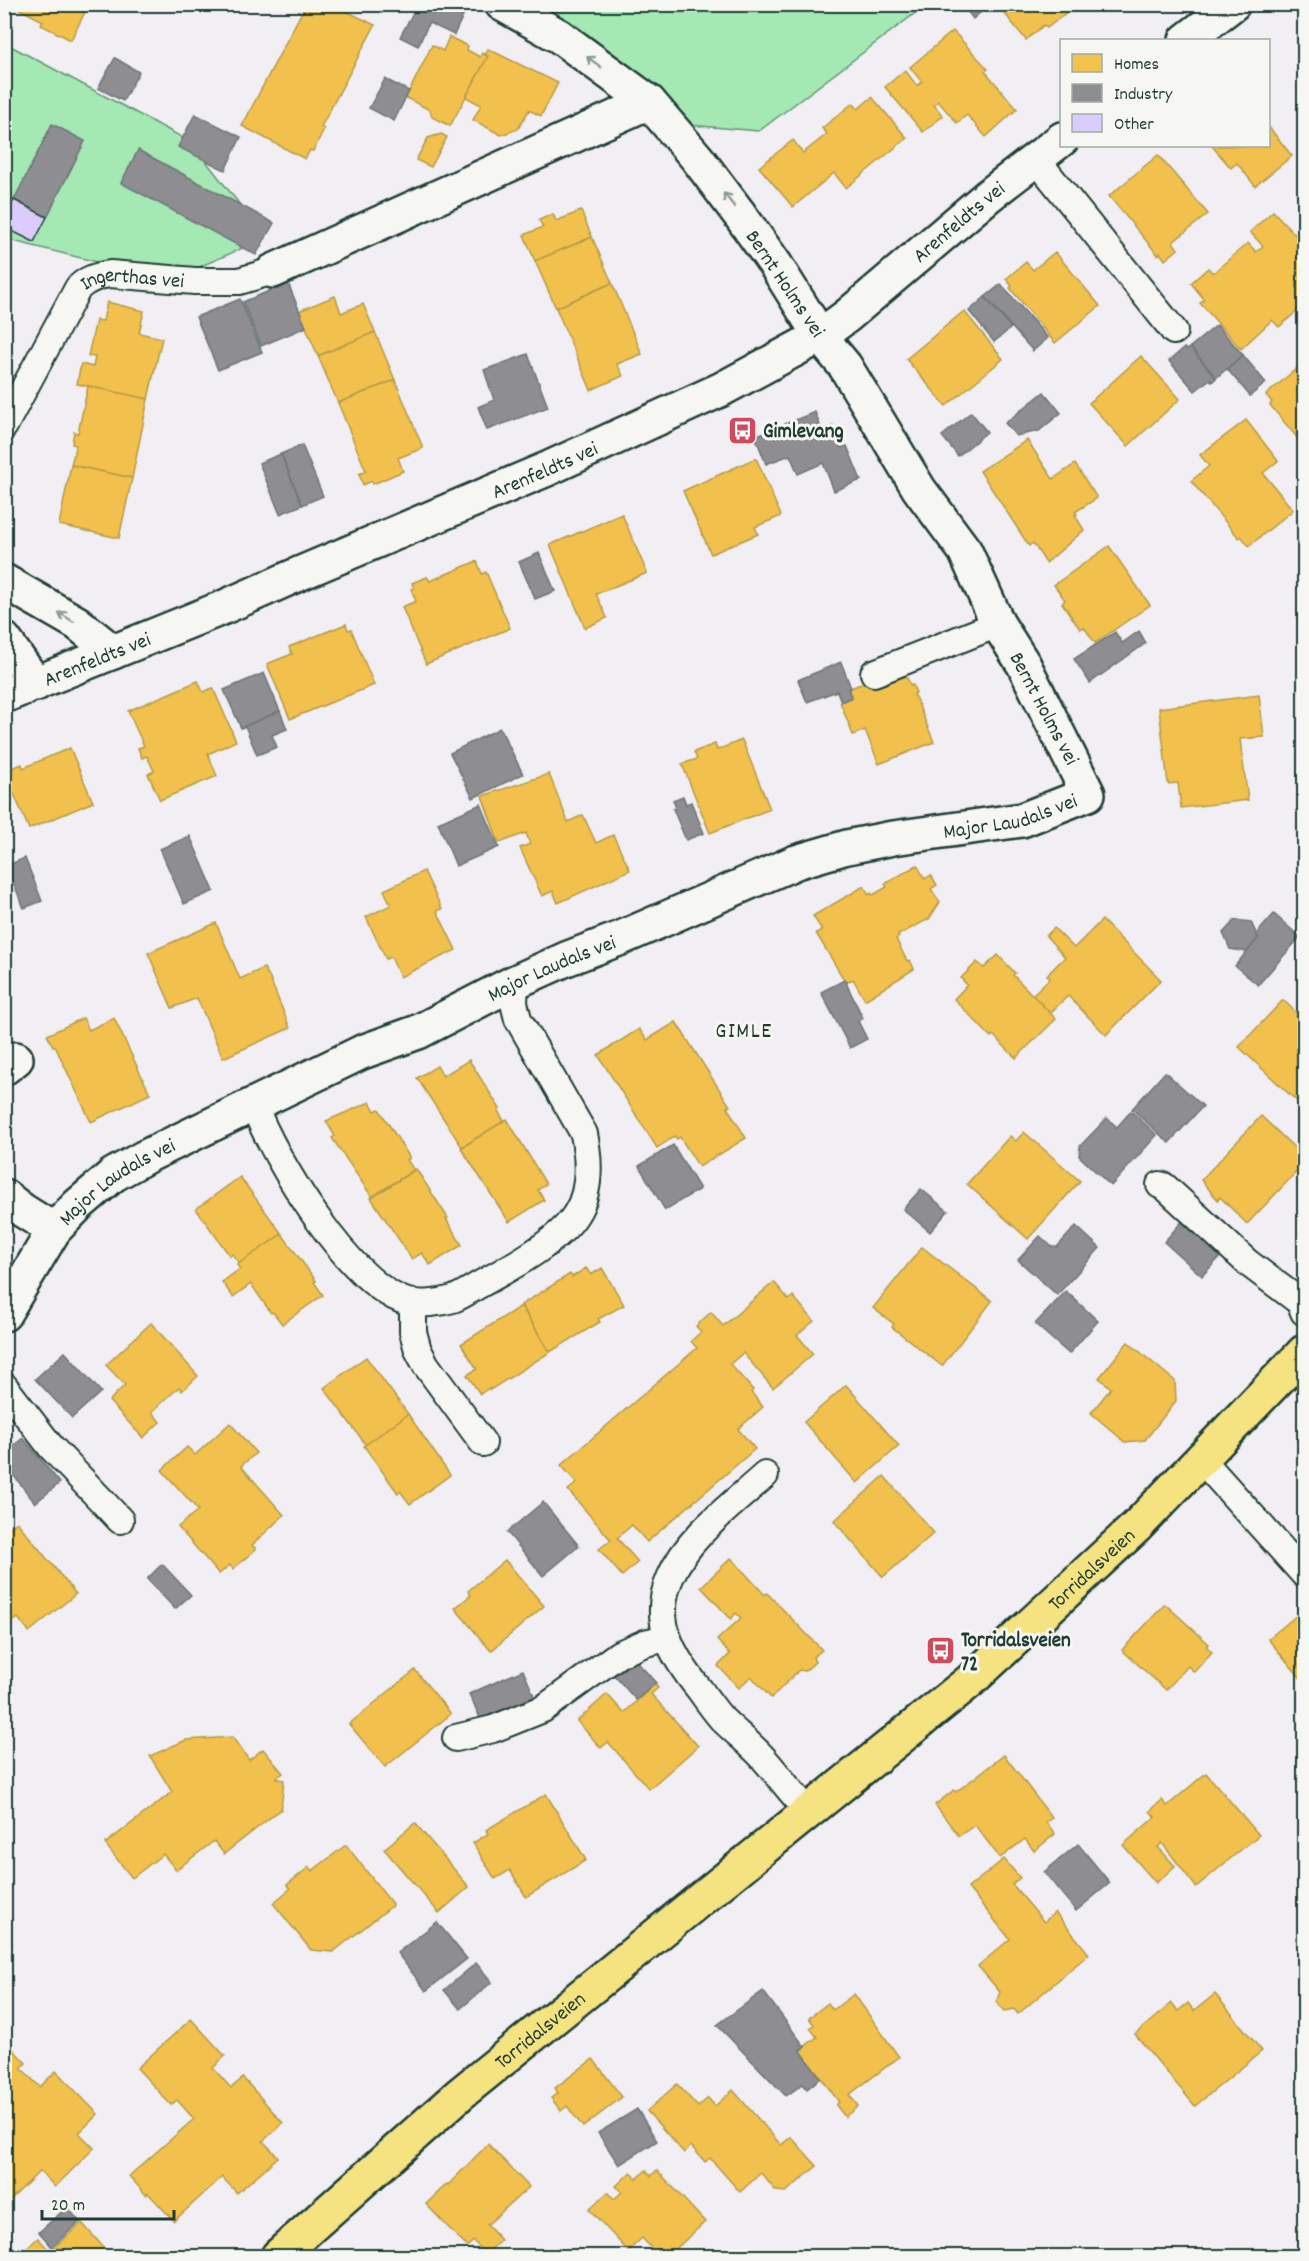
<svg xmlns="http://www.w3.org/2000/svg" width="1309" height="2261" viewBox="0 0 1309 2261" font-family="Dekko,sans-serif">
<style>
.green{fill:#a4e8b3;stroke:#629274;stroke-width:1.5}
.homes{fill:#f2c14e;stroke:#b39946;stroke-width:1.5}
.industry{fill:#8d8d92;stroke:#6c7576;stroke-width:1.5}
.building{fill:#dbccfd;stroke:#1f3d34;stroke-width:1.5}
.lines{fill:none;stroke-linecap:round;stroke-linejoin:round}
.service-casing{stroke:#1f3d34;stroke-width:30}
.minor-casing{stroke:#1f3d34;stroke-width:38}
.tertiary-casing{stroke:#1f3d34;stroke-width:38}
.primary-casing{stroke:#1f3d34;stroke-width:38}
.service{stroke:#f6f6f2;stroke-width:26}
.minor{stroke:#f6f6f2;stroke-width:33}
.tertiary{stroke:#f6f6f2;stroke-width:33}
.primary{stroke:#f5e382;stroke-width:33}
.oneway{stroke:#8a9a93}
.labels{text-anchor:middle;stroke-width:6;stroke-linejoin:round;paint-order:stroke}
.street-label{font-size:21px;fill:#1f3d34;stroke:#f6f6f2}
.poi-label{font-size:21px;font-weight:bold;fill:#1f3d34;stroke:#f6f6f2;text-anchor:start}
.neighbourhood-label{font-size:22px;letter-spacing:1.5px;fill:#1f3d34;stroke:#f6f6f2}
</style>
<rect width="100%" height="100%" fill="#f1eef4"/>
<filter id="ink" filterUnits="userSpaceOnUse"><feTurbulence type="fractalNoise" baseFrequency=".0167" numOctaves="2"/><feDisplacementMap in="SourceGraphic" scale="12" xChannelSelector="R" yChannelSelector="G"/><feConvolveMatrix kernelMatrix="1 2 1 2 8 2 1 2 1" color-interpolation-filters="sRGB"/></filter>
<g filter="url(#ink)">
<g class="green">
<path d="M512 5H926L759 131 665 123 607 49Z"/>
<path d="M5 43 191 142 266 238 169 280 5 239Z"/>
</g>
<g class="homes">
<path d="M10 4H84L88 6 71 40 41 25 43 21Z"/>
<path d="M306 4H347L349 6 346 11 375 25 321 127 324 129 313 151 310 150 305 159 242 126Z"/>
<path d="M997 4H1069L1072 8 1047 28 1044 25 1026 40Z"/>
<path d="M953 31 988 69 985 71 1017 109 986 137 967 115 957 123 938 101 934 105 943 116 923 132 885 87 905 70 917 86 922 82 910 67Z"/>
<path d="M449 37 468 46 467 50 480 57 482 53 488 56 450 126 432 117 430 110 406 98 432 45 443 51Z"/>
<path d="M488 49 558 83 541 116 529 110 518 129 501 135 473 120 481 105 466 97 488 56 485 55Z"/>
<path d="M872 97 907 138 846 188 834 173 793 207 759 167 793 140 803 153 827 134 822 128 853 103 858 109Z"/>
<path d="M1268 126 1292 156 1255 186 1237 163 1231 168 1212 146H1268Z"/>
<path d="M441 134 447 137 431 167 416 160 428 138Z"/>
<path d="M1158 155 1208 214 1173 242 1178 249 1165 260 1160 253 1158 255 1109 196Z"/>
<path d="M581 211 592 237 535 261 524 235 543 227 539 220 553 214 556 221Z"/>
<path d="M1273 211 1304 244V291L1302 293 1304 296 1302 301 1304 305 1279 327 1272 320 1241 349 1200 303 1204 299 1191 283 1208 268 1213 273 1248 243 1256 252 1263 246 1250 232Z"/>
<path d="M592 237 612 283 556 308 535 261Z"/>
<path d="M1055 252 1100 306 1055 343 1010 288 1012 286 1006 279 1026 262 1033 270Z"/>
<path d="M612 283 642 354 617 364 623 376 591 390 556 308Z"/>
<path d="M335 296 341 313 363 304 375 332 318 356 299 311Z"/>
<path d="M107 302 144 311 139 333 162 338 148 399 77 384 81 364 93 367 95 357 88 356 96 320 103 321Z"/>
<path d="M964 311 1003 359 946 406 906 359Z"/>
<path d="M375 332 395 380 338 403 318 356Z"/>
<path d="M1141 356 1180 399 1128 446 1089 403Z"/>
<path d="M1304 362V446L1270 405 1272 402 1266 395Z"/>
<path d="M395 380 423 448 398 458 403 471 373 484 372 481 363 485 359 474 366 471 338 403Z"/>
<path d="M88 386 148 399 132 478 71 465 76 445 72 444 74 432 78 433Z"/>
<path d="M1246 420 1278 461 1263 473 1293 510 1249 546 1241 536 1239 538 1191 481 1209 466 1200 455Z"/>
<path d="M1027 440 1053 479 1075 464 1097 498 1075 512 1077 514 1075 515 1084 530 1046 563 1033 543 1029 546 980 471Z"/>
<path d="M756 458 781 516 755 527 758 534 711 554 683 491Z"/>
<path d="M71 465 132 478 119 538 59 525Z"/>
<path d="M622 514 647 573 596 594 607 618 585 628 550 545Z"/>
<path d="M1109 546 1150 605 1095 643 1084 627 1080 629 1062 603 1065 600 1054 585Z"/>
<path d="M477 561 482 574 486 572 510 628 426 664 402 607 416 601 411 589 414 588 412 583 427 577 430 581Z"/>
<path d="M346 624 348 630 351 629 374 685 290 719 267 664 292 654 289 647Z"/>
<path d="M906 676 911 686 913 685 916 693 914 694 934 742 879 764 865 730 853 735 840 702 852 697 848 689 879 677 882 685Z"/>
<path d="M198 681 203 692 213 688 236 741 208 754 217 776 160 800 148 774 154 771 147 756 142 758 138 748 144 746 128 711Z"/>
<path d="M1259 695 1264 737 1240 739 1248 800 1181 808 1178 783 1168 784 1159 708Z"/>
<path d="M742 740 770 809 710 833 682 764 697 759 694 752 715 744 717 750Z"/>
<path d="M70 748 93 802 29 829 14 794 5 797 4 771 22 764 23 768Z"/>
<path d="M549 774 568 822 583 815 596 843 613 835 630 870 558 903 553 891 542 896 520 848 530 844 526 833 499 843 482 796Z"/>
<path d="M917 865 925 879 931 875 937 885 931 889 940 902 929 919 898 935 899 937 896 939 907 961 910 960 914 969 865 1000 853 979 846 983 816 933 822 930 813 916 864 886 869 895 871 893 873 895 887 887 885 884Z"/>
<path d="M424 871 442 909 437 911 456 950 400 977 391 957 386 959 366 917 391 905 384 890Z"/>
<path d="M1102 920 1161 980 1106 1035 1068 996 1050 1013 1032 995 1050 978 1047 975 1065 957 1046 936 1054 928 1074 948Z"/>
<path d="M216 923 240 979 264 968 267 974H268L290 1028 223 1058 197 998 172 1008 148 953Z"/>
<path d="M998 955 1015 973 1013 975 1056 1019 1016 1058 993 1035 991 1037 954 999 967 985 961 978 977 962 984 968Z"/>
<path d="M1283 1000 1304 1020V1108L1239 1047Z"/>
<path d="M83 1018 89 1030 114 1018 150 1094 91 1122 55 1046H53L47 1035Z"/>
<path d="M676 1022 730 1106 727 1107 746 1138 699 1167 680 1137 677 1139 675 1136 657 1148 598 1055 639 1029 647 1040Z"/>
<path d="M469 1060 500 1109 498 1111 504 1121 462 1147 417 1078 437 1066 443 1076Z"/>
<path d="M370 1102 375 1111 379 1109 410 1158 407 1160 414 1170 372 1197 332 1138 335 1136 326 1121Z"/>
<path d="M1261 1116 1299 1152 1304 1146V1164L1247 1224 1220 1197 1218 1200 1201 1180Z"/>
<path d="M507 1119 546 1184 538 1190 544 1200 509 1222 461 1148Z"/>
<path d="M1024 1132 1080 1181 1028 1239 967 1184 1010 1136 1016 1141Z"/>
<path d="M416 1169 448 1218 446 1219 462 1245 430 1265 422 1253 412 1259 371 1198Z"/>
<path d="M240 1177 282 1234 240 1264 232 1254 230 1256 196 1209Z"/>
<path d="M282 1234 316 1281 314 1282 323 1295 282 1324 273 1312 271 1313 251 1284 233 1297 222 1282 240 1269 237 1265Z"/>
<path d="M922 1247 992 1301 942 1366 892 1327 894 1324 873 1308Z"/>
<path d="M586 1268 591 1275 602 1268 624 1305 598 1319 600 1322 550 1352 521 1305 570 1274 572 1277Z"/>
<path d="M774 1282 789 1300 793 1296 814 1321 797 1335 813 1354 773 1388 743 1353 730 1364 753 1390 751 1392 763 1407 738 1429 755 1449 647 1542 632 1525 617 1538 638 1562 622 1576 599 1549 611 1540 568 1490 577 1483 561 1465 697 1348 691 1341 701 1332 696 1326 711 1312 723 1326Z"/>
<path d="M521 1306 550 1352 490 1390 489 1388 480 1394 467 1375 477 1369 461 1344Z"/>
<path d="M151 1323 198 1376 182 1391 179 1387 152 1412 160 1422 143 1438 109 1401 125 1385 106 1365Z"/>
<path d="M1128 1342 1175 1381 1176 1401 1145 1440 1125 1442 1091 1413 1111 1388 1099 1378Z"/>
<path d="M366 1357 408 1414 366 1445 324 1388Z"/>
<path d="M846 1385 899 1446 857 1483 804 1422Z"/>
<path d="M408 1414 450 1475 410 1504 400 1491 398 1493 364 1446Z"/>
<path d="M230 1423 256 1453 241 1466 284 1515 252 1545 256 1549 233 1569 230 1565 219 1574 178 1527 198 1510 162 1470 187 1447 195 1455Z"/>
<path d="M884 1476 934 1533 883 1577 834 1521Z"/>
<path d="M17 1522 76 1594 29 1632 18 1618 4 1629V1532Z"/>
<path d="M731 1558 765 1595 767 1593 822 1650 813 1657 815 1662 805 1671 799 1670 771 1698 751 1676 739 1688 718 1666 730 1654 717 1640 741 1618 736 1613 731 1619 701 1587Z"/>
<path d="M505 1560 544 1606 491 1651 455 1608 471 1595 468 1591Z"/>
<path d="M1165 1604 1209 1644 1206 1646 1212 1652 1194 1672 1188 1666 1166 1690 1122 1650Z"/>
<path d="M1297 1615 1304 1624V1682L1268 1639Z"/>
<path d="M415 1670 451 1714 385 1767 349 1724Z"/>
<path d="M655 1684 658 1688 651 1694 698 1746 649 1789 608 1742 601 1748 577 1721 607 1694 624 1713Z"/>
<path d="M232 1737 249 1760 263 1749 283 1773 276 1778 284 1780 281 1809 224 1854 214 1841 176 1870 163 1854 132 1878 105 1844 172 1792 150 1756 186 1740Z"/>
<path d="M1004 1755 1052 1818 1046 1822 1055 1834 1034 1851 1025 1839 1000 1858 975 1825 959 1836 935 1805 954 1790 956 1792Z"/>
<path d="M1206 1773 1259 1835 1196 1887 1162 1843 1158 1847 1175 1866 1156 1883 1123 1845 1155 1817 1150 1811 1162 1800 1167 1806Z"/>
<path d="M546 1794 586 1860 526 1897 510 1870 495 1879 473 1843 488 1834 486 1830Z"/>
<path d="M415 1823 469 1887 439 1913 384 1849Z"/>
<path d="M346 1845 393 1905 333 1952 311 1950 273 1903 290 1889 287 1885 309 1867 312 1871Z"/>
<path d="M1004 1859 1020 1878 1012 1884 1044 1922 1055 1912 1089 1954 1018 2014 1014 2009 1004 2011 996 2002 1000 1992 978 1966 1010 1939 968 1888Z"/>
<path d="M4 1935 12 1943 4 1950Z"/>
<path d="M854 1994 899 2057 849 2095 858 2106 845 2117 836 2105 839 2102 800 2050 817 2037 810 2028 814 2025 809 2018 828 2003 833 2010Z"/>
<path d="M1215 1994 1262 2051 1195 2106 1135 2034 1172 2003 1178 2011 1188 2003 1194 2011Z"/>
<path d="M191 2019 225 2056 213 2068 231 2088 243 2078 283 2123 263 2141 278 2157 237 2193 222 2177 174 2221 148 2193 146 2195 129 2176 194 2119 177 2100 171 2105 137 2068Z"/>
<path d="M4 2040 26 2063 21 2068 40 2087 56 2071 98 2114 79 2133 94 2148 55 2187 40 2171 4 2206Z"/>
<path d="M593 2059 622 2097 583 2127 567 2106 561 2111 551 2098 558 2093 555 2088Z"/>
<path d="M677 2084 698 2107 708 2098 715 2106 733 2090 781 2145 791 2137 817 2166 786 2192 776 2191 761 2173 740 2192 710 2158 705 2162 691 2146 684 2153 647 2111Z"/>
<path d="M488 2144 529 2187 487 2225 501 2240 486 2254 473 2241 467 2247 426 2204 447 2184 448 2185Z"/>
<path d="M646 2170 651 2176 657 2170 705 2222 668 2256H659L642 2238 628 2251 589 2209 608 2192 614 2199 622 2192 616 2186 631 2172 637 2179Z"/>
<path d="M82 2223 111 2256H17L38 2238 50 2251Z"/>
</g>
<g class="industry">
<path d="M420 4H457L466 9 454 35 429 23 418 46 400 37 414 11 416 12Z"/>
<path d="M962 4H990L973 19Z"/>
<path d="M115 58 139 72 123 101 98 88Z"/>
<path d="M385 79 409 91 394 121 369 108Z"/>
<path d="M195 114 241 137 225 170 178 147Z"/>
<path d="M52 124 85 141 47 217 14 200Z"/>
<path d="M138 150 274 223 256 255 121 183Z"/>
<path d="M288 283 306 327 261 346 243 302Z"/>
<path d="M1001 284 1048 338 1033 351 985 297Z"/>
<path d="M985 297 1011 328 994 342 969 311Z"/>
<path d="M240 299 262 352 218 370 196 317Z"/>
<path d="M1217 325 1243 355 1216 378 1190 347Z"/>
<path d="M1190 347 1216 378 1212 382 1210 379 1195 391 1169 361 1184 348 1187 350Z"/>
<path d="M528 354 548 407 487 430 478 407 494 400 484 370Z"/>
<path d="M1243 355 1266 383 1250 396 1227 369Z"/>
<path d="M1044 392 1061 413 1039 431 1016 436 1005 423Z"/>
<path d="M815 412 822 431 833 426 841 448 847 446 861 480 834 491 823 463 798 474 790 455 766 464 755 436Z"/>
<path d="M971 412 987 432 958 456 942 436Z"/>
<path d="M302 445 323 496 302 505 281 454Z"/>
<path d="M281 454 302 505 280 514 259 463Z"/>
<path d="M539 553 555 591 535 599 519 562Z"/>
<path d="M1139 631 1146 643 1090 683 1074 659 1115 632 1122 643Z"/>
<path d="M841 662 851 688 848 689 852 697 841 702 837 691 807 702 798 680Z"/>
<path d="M264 673 280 711 241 728 224 690Z"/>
<path d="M280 711 287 729 272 735 277 747 257 755 245 726Z"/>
<path d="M500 728 523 774 473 798 450 753Z"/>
<path d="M683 796 686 804 691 802 704 833 686 840 673 809 676 808 673 800Z"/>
<path d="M481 804 499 847 456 866 438 823Z"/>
<path d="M190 836 214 891 184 904 160 849Z"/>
<path d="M25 858 42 901 24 908 6 866Z"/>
<path d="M1274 914 1300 937 1258 985 1235 966 1258 938 1256 934Z"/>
<path d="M1235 920 1251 922 1258 938 1247 952 1230 949 1223 933Z"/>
<path d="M844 980 847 982V985L863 1018 858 1021 867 1039 850 1048 821 992Z"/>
<path d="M1165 1072 1203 1106 1169 1143 1132 1109Z"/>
<path d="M1131 1111 1157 1135 1111 1186 1079 1156 1080 1146 1107 1118 1117 1127Z"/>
<path d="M673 1145 700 1189 665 1210 639 1166Z"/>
<path d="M921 1189 948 1211 930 1232 903 1209Z"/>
<path d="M1185 1218 1224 1253 1202 1276 1164 1242Z"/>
<path d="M1076 1226 1100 1248 1057 1295 1018 1260 1040 1236 1052 1247H1057Z"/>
<path d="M1066 1291 1098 1321 1069 1354 1035 1324Z"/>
<path d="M65 1352 101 1392 72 1418 35 1379Z"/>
<path d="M23 1438 60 1483 35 1503 4 1463V1453Z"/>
<path d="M543 1502 579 1546 543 1576 507 1532Z"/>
<path d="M162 1564 191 1595 175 1609 147 1579Z"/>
<path d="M633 1657 656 1683 636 1700 613 1674Z"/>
<path d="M523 1670 535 1698 482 1722 469 1694Z"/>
<path d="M1078 1844 1110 1883 1076 1911 1044 1872Z"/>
<path d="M437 1922 467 1959 426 1991 397 1953Z"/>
<path d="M476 1963 492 1982 460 2009 444 1990Z"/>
<path d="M763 1991 805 2047 800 2050 821 2078 807 2089 803 2084 786 2096 717 2025Z"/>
<path d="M637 2109 657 2141 619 2165 598 2133Z"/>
<path d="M67 2207 80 2222 52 2247 39 2232Z"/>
</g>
<path class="building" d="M14 200 47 217 34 242 4 227V219Z"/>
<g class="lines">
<defs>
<g id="service">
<path d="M1036 159 1174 331"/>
<path id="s1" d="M4 426 78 288C87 279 97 276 110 274L195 281H239L273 271"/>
<path d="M874 673 998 624"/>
<path d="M254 1105C274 1159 351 1287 408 1302 421 1305 440 1303 453 1299 461 1296 470 1290 477 1286 506 1270 559 1242 576 1214 591 1191 589 1159 584 1134L518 1019 514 1003 515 982"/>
<path d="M1160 1185 1164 1186 1248 1263 1300 1302 1304 1312"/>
<path d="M413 1303V1332L418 1350 426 1365 483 1443"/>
<path d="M4 1386 51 1447 120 1520"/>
<path d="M1202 1460 1304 1574"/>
<path d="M765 1475C733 1504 687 1537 670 1578 651 1621 673 1657 700 1690 707 1700 714 1710 722 1719 736 1733 752 1745 765 1760 780 1777 793 1796 810 1812"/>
<path d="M456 1738 493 1729 543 1709 619 1654 645 1643 667 1638"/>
</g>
<g id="minor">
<path d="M273 271 649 102"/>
<path d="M4 581 77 623 113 652"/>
<path d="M4 639 36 684"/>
<path d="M4 1068 16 1059"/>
<path d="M4 1196 22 1210 54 1230"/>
<path id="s2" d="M4 1314 54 1230 78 1205 113 1175 145 1157 362 1052 418 1032 515 982 566 959 621 938 796 862 847 847 893 838 1022 820 1088 794 1024 665 998 624 965 551 919 489 845 366 820 336 775 264 740 215 697 158 649 102 559 36 502 4"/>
</g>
<g id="tertiary">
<path d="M1186 40 1233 4"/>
<path id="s3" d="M4 696 222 608 301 573 547 469 722 389 820 336 847 316 988 196 1062 139"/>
</g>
<g id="primary">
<path id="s4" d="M278 2256 460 2094 970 1681 1136 1527 1304 1352"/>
</g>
</defs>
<use href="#service" class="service-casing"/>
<use href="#minor" class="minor-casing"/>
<use href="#tertiary" class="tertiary-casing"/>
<use href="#primary" class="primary-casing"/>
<use href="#service" class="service"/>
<use href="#minor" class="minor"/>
<use href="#tertiary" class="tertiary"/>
<use href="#primary" class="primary"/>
</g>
<defs><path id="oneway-shaft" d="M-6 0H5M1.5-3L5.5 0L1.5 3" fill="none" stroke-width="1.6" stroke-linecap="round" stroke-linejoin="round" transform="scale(1.5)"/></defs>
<g class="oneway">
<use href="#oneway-shaft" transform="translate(594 62) rotate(-144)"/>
<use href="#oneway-shaft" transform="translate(729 200) rotate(-128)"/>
<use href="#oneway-shaft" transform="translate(66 617) rotate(-148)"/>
</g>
</g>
<defs>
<symbol id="bus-square" viewBox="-11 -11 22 22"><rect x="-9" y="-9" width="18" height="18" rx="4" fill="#d1495b" stroke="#f6f6f2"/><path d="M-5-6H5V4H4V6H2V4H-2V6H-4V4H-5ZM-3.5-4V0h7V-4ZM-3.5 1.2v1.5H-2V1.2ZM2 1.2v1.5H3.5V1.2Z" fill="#fff"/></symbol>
</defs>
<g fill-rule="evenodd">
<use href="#bus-square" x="726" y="414" width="33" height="33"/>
<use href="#bus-square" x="924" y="1634" width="33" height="33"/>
</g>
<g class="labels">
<g class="street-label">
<text dy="7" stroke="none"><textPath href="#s3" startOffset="1072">Arenfeldts vei</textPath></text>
<text transform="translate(786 283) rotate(56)" y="7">Bernt Holms vei</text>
<text dy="7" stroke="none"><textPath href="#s1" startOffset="214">Ingerthas vei</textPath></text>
<text dy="7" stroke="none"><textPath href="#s3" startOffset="586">Arenfeldts vei</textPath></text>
<text dy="7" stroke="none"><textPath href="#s3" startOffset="100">Arenfeldts vei</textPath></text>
<text transform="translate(1045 708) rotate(62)" y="7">Bernt Holms vei</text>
<text dy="7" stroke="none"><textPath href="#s2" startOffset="1150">Major Laudals vei</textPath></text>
<text dy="7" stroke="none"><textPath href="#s2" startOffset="664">Major Laudals vei</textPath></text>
<text dy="7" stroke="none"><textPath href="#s2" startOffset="178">Major Laudals vei</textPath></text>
<text dy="7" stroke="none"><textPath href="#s4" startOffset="1065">Torridalsveien</textPath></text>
<text dy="7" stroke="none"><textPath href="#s4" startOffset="346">Torridalsveien</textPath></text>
</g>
<g class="poi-label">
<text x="763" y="437">Gimlevang</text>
<text x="961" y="1646">Torridalsveien<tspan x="961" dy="24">72</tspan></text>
</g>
<g class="neighbourhood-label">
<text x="744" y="1037">GIMLE</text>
</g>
</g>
<rect width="1309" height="2261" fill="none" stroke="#f6f6f2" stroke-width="24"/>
<rect x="12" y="12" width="1285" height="2237" fill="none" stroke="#1f3d34" stroke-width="2" filter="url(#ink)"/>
<rect x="1060" y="39" width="210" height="108" fill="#f6f6f2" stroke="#a0aca6" stroke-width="1.5"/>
<rect x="1072" y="54" width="30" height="18" fill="#f2c14e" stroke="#a0aca6" stroke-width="1.5"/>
<text x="1114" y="69" font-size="18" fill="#1f3d34">Homes</text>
<rect x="1072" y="84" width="30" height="18" fill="#8d8d92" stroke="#a0aca6" stroke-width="1.5"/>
<text x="1114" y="99" font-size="18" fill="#1f3d34">Industry</text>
<rect x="1072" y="114" width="30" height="18" fill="#dbccfd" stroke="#a0aca6" stroke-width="1.5"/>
<text x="1114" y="129" font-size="18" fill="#1f3d34">Other</text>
<path d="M42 2210v9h132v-9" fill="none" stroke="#1f3d34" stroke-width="3"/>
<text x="51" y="2210" font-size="18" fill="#1f3d34" stroke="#f6f6f2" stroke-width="4.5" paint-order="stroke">20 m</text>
</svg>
